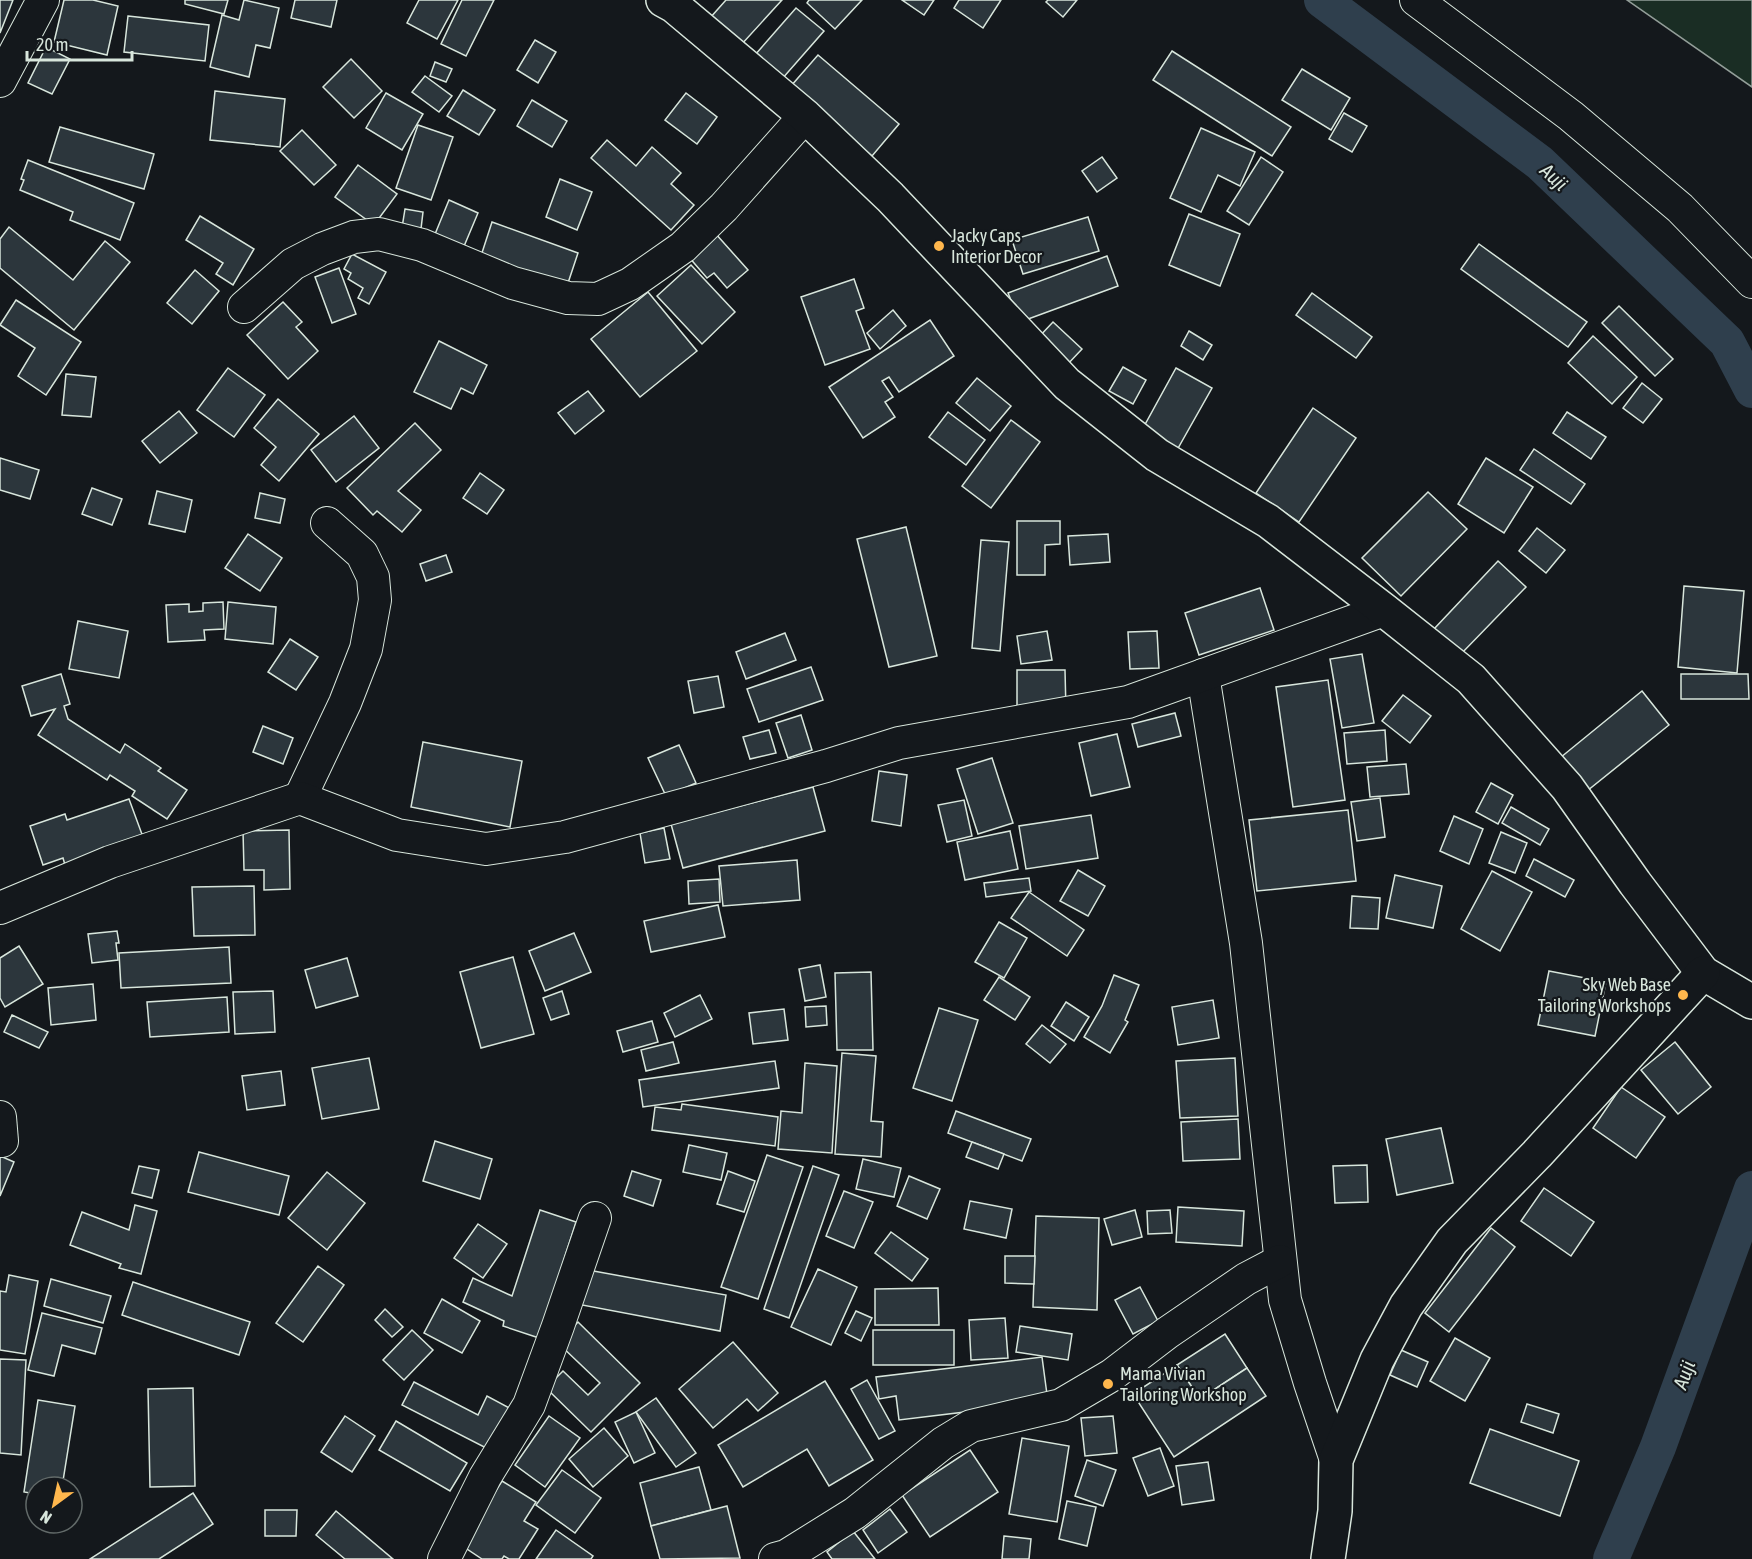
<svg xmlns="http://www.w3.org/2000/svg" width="1752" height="1559" viewBox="0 0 1752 1559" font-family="'Asap Condensed',sans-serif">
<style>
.green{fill:#1a2d24;stroke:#939e99;stroke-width:1.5}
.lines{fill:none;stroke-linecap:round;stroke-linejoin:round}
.canal{stroke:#2f3f4d;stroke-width:36}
.building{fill:#2c363c;stroke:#d8e6dc;stroke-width:1.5}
.minor-casing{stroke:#d8e6dc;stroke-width:34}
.tertiary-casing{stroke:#d8e6dc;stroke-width:36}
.minor{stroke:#14181c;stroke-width:32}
.tertiary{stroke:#14181c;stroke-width:33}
.poi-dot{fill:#ffb74d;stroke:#14181c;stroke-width:2}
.labels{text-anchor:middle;stroke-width:4.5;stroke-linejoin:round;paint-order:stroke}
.poi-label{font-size:18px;fill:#d8e6dc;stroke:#14181c;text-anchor:start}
.water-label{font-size:20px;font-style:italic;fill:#d8e6dc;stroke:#14181c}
</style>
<rect width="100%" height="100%" fill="#14181c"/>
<path class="green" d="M1627 0H1752V87Z"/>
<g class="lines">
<g class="canal">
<path d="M1322 0 1540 163 1727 342 1752 390"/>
<path d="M1611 1559 1658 1447 1752 1189"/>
</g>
</g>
<g class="building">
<path d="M0 0H13L0 33Z"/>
<path d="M64 0H93L118 6 107 55 54 42Z"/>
<path d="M185 0H228L224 14 185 4Z"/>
<path d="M244 0 279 8 270 48 256 45 249 77 210 67 222 15 239 20Z"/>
<path d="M295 0H337L331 27 291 18Z"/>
<path d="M419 0H458L437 39 407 23Z"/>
<path d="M462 0H494L466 56 441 44Z"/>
<path d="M726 0H782L741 45 710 18Z"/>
<path d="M809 0H862L835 29 807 3Z"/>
<path d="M902 0H934L924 15Z"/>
<path d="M959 0H1001L983 28 954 8Z"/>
<path d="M1048 0H1077L1063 17 1046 2Z"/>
<path d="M796 8 824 31 782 79 755 55Z"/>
<path d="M128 16 209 25 205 61 124 52Z"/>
<path d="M535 40 556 52 538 83 517 70Z"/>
<path d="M46 47 70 59 52 94 28 83Z"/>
<path d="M1172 51 1291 127 1272 156 1153 80Z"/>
<path d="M818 55 899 124 872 156 791 86Z"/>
<path d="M351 59 382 91 354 118 323 87Z"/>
<path d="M435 62 452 69 446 82 430 76Z"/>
<path d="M1302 69 1350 98 1331 130 1282 100Z"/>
<path d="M425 76 452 96 439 112 412 92Z"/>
<path d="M463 90 495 110 479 135 447 116Z"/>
<path d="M215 91 285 99 280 147 210 140Z"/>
<path d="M386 93 423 114 402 150 366 128Z"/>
<path d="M686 93 717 117 697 144 665 120Z"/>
<path d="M532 100 567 121 552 147 517 126Z"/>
<path d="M1344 113 1367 126 1352 152 1329 139Z"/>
<path d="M418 125 453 137 431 200 396 188Z"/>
<path d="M60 127 154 154 144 189 49 162Z"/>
<path d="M1201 128 1255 152 1240 186 1218 175 1201 212 1170 198Z"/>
<path d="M302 130 336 165 314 185 280 151Z"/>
<path d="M607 140 636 166 652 147 681 173 671 184 694 205 671 230 591 158Z"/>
<path d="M1102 157 1117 178 1097 192 1082 171Z"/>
<path d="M1261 157 1283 172 1249 225 1227 211Z"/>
<path d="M28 160 134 203 120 240 70 220 73 212 20 190 24 180 21 179Z"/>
<path d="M358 165 397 194 374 225 335 197Z"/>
<path d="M560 179 592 192 577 230 546 217Z"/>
<path d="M449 200 478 213 462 251 433 239Z"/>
<path d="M405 209 423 212 420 237 401 234Z"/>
<path d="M1189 214 1240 234 1220 286 1169 265Z"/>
<path d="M200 216 254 249 233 285 216 274 223 263 186 240Z"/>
<path d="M1088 217 1099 251 1023 274 1012 240Z"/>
<path d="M492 222 578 253 565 292 479 262Z"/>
<path d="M9 227 73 280 105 241 130 262 74 330 0 268V239Z"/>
<path d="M715 233 748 270 727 288 714 273 707 278 688 256Z"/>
<path d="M1479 244 1587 322 1568 347 1461 269Z"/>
<path d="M352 254 386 272 369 304 358 298 363 288 348 279 351 273 344 269Z"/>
<path d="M1107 256 1118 286 1020 322 1008 293Z"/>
<path d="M691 265 735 312 702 344 657 296Z"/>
<path d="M339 268 356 314 332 323 315 277Z"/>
<path d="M195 270 219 291 192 324 167 303Z"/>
<path d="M854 279 864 308 856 311 870 349 825 365 801 297Z"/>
<path d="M648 292 697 351 640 397 591 339Z"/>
<path d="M1312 293 1372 337 1356 358 1296 315Z"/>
<path d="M16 300 81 342 46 395 18 376 35 348 0 325Z"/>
<path d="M283 302 302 322 296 327 318 351 288 379 247 335Z"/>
<path d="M1619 306 1673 359 1655 376 1602 323Z"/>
<path d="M893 310 906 326 880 349 867 333Z"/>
<path d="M930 320 954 356 899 392 889 377 882 381 893 397 885 402 895 417 863 438 829 387Z"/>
<path d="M1053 322 1082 349 1066 366 1037 339Z"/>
<path d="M1189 331 1212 345 1203 360 1181 346Z"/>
<path d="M1593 336 1637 377 1612 404 1568 363Z"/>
<path d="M439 341 487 365 473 394 461 388 451 409 414 392Z"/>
<path d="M1123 367 1146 380 1133 404 1109 391Z"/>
<path d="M228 368 265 395 234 437 197 410Z"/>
<path d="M1176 368 1212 388 1177 450 1142 430Z"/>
<path d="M66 374 96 377 91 417 62 415Z"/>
<path d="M977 378 1011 406 990 431 956 403Z"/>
<path d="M1642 383 1662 399 1643 423 1623 408Z"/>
<path d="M588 391 604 411 575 434 558 413Z"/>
<path d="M278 399 319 434 279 481 261 465 276 447 254 428Z"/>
<path d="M1313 408 1356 438 1299 522 1256 493Z"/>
<path d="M179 411 197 433 160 463 142 441Z"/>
<path d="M948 412 985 440 966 465 929 437Z"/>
<path d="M1567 412 1606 437 1591 459 1553 433Z"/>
<path d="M354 416 379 448 336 482 311 450Z"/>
<path d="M1011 420 1040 442 991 508 962 486Z"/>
<path d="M415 423 441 450 398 491 421 510 402 532 377 511 373 515 347 488Z"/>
<path d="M1534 449 1585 484 1571 504 1520 470Z"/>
<path d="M0 458 39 470 30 499 0 490Z"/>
<path d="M1486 458 1533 487 1504 533 1458 504Z"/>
<path d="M480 473 504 490 487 514 463 498Z"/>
<path d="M92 488 122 499 112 525 82 514Z"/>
<path d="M157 491 192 500 185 532 149 524Z"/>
<path d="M1428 492 1467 529 1401 596 1362 558Z"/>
<path d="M260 493 285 499 280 523 255 518Z"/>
<path d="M1017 521H1060V544L1045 545V575H1017Z"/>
<path d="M906 527 937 656 889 667 857 539Z"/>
<path d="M1537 528 1565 550 1546 573 1519 551Z"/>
<path d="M248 534 282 558 260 591 225 568Z"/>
<path d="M1108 534 1110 562 1070 565 1068 536Z"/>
<path d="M981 540 1009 542 1000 651 972 648Z"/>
<path d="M446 555 452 572 426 581 420 564Z"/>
<path d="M1498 561 1526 587 1461 654 1434 629Z"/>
<path d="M1684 586 1744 591 1737 673 1678 667Z"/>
<path d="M1260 588 1274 630 1199 655 1185 613Z"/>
<path d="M223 602 224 629 204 630 205 640 168 642 166 605 189 604V612L203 611V603Z"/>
<path d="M228 602 276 607 273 644 225 639Z"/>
<path d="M78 621 128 631 119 678 69 669Z"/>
<path d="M1047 631 1052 660 1021 664 1017 636Z"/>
<path d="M1157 631 1159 668 1130 669 1128 632Z"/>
<path d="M785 633 796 660 746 679 736 652Z"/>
<path d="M290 639 318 657 296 690 268 672Z"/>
<path d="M1362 654 1374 723 1342 728 1330 659Z"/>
<path d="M811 667 823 700 759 722 747 689Z"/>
<path d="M1017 670H1065L1066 711H1017Z"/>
<path d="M61 674 70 704 64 706 68 719 120 753 125 744 161 768 158 771 187 790 167 819 132 796 135 791 110 775 107 780 38 735 55 709 31 716 22 686Z"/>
<path d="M1681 674H1748L1749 699H1681Z"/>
<path d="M718 676 724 707 694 713 688 681Z"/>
<path d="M1328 680 1345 800 1293 807 1276 687Z"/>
<path d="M1642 691 1669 725 1582 795 1555 762Z"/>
<path d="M1403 695 1431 716 1410 743 1382 721Z"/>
<path d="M1175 713 1181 736 1138 747 1132 724Z"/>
<path d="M801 715 812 750 788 758 776 723Z"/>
<path d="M263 726 293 738 283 764 253 752Z"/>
<path d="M769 730 776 753 750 759 743 737Z"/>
<path d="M1385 730 1387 761 1347 764 1344 733Z"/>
<path d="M1117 734 1130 787 1091 796 1079 743Z"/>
<path d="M423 742 522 761 510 827 411 807Z"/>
<path d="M679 745 696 783 666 796 648 758Z"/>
<path d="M992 758 1013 823 978 834 957 769Z"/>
<path d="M1406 764 1409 794 1370 797 1367 767Z"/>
<path d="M879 771 907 775 901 826 872 821Z"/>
<path d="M1491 783 1513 795 1498 824 1476 812Z"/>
<path d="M813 787 825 831 683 868 671 824Z"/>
<path d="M1380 798 1385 837 1357 841 1351 802Z"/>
<path d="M129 799 143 837 65 865 63 858 43 865 30 826 65 814 67 820Z"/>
<path d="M964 800 972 836 947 842 938 805Z"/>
<path d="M1511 807 1549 829 1540 845 1502 823Z"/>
<path d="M1348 810 1356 881 1257 891 1249 820Z"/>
<path d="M1091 815 1098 858 1026 869 1019 826Z"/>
<path d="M1454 816 1483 829 1469 864 1440 851Z"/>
<path d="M664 828 670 859 645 863 640 833Z"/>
<path d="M289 830 290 889 264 890V870H244L243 831Z"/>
<path d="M1010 831 1018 869 965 880 957 842Z"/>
<path d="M1501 832 1527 843 1515 873 1489 863Z"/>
<path d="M1534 859 1574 880 1565 897 1526 876Z"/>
<path d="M797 860 800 900 723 906 719 866Z"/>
<path d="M1078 870 1105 886 1088 916 1060 901Z"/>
<path d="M1492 871 1532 892 1500 951 1461 929Z"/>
<path d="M1395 875 1442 886 1433 928 1386 918Z"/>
<path d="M1029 878 1031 891 986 897 984 883Z"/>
<path d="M719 879 720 902 689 904 688 881Z"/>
<path d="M254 886 255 935 194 936 192 887Z"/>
<path d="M1029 892 1084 930 1067 956 1011 918Z"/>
<path d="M1352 896 1380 898 1378 929 1350 928Z"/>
<path d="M718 905 725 937 651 952 644 921Z"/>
<path d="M999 922 1027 938 1004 978 975 962Z"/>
<path d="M117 931 119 943H116L118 960 92 963 88 934Z"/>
<path d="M574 933 591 972 545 991 529 951Z"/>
<path d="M19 946 43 984 5 1007 0 998V958Z"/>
<path d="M229 947 231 983 121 988 119 953Z"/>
<path d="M513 957 534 1034 481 1048 460 972Z"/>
<path d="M347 958 358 996 316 1008 305 970Z"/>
<path d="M820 965 826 997 805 1001 799 969Z"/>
<path d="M1549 971 1606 982 1595 1036 1538 1025Z"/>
<path d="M871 972 873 1050H837L835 973Z"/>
<path d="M1114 975 1139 985 1125 1020 1128 1022 1110 1053 1084 1037 1102 1006Z"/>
<path d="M999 977 1030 997 1015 1020 984 1000Z"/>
<path d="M93 984 96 1020 51 1025 48 988Z"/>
<path d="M273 991 275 1032 235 1034 233 992Z"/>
<path d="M562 991 569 1014 551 1020 543 998Z"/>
<path d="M700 995 712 1019 675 1037 664 1013Z"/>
<path d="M227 997 229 1032 150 1037 147 1002Z"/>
<path d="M1213 1000 1219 1038 1178 1045 1172 1007Z"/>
<path d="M1066 1002 1089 1017 1074 1041 1051 1026Z"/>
<path d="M826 1006 827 1025 806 1027 805 1007Z"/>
<path d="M939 1008 978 1020 952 1101 913 1088Z"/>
<path d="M784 1009 788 1040 753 1044 749 1013Z"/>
<path d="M12 1015 48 1032 39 1048 4 1032Z"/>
<path d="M652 1021 658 1042 623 1052 617 1031Z"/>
<path d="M1042 1025 1066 1044 1050 1063 1026 1044Z"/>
<path d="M673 1042 679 1063 646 1071 641 1050Z"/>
<path d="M1675 1042 1711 1087 1678 1114 1641 1070Z"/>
<path d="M842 1053 876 1056 871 1121 883 1122 881 1157 835 1154Z"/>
<path d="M369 1058 379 1109 322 1119 312 1068Z"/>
<path d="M1235 1058 1238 1116 1180 1118 1176 1061Z"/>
<path d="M775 1061 779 1088 643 1107 639 1080Z"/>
<path d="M805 1063 837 1066 832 1153 778 1149 781 1111 802 1113Z"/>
<path d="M281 1071 285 1105 247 1110 242 1076Z"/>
<path d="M1621 1087 1665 1117 1636 1158 1593 1128Z"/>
<path d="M682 1104 778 1117 775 1146 652 1130 655 1107 681 1110Z"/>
<path d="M956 1111 1031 1139 1022 1161 948 1133Z"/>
<path d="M1238 1119 1240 1159 1183 1161 1181 1122Z"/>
<path d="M1441 1128 1453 1183 1397 1195 1386 1139Z"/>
<path d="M435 1141 492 1159 480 1199 423 1181Z"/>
<path d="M972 1142 1004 1154 998 1169 966 1157Z"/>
<path d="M689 1145 727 1153 721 1180 683 1172Z"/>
<path d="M199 1152 289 1176 279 1215 188 1192Z"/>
<path d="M767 1155 803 1167 758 1299 721 1287Z"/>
<path d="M0 1156 14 1162 0 1196Z"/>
<path d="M863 1159 901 1168 894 1197 856 1189Z"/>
<path d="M1367 1165 1368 1202 1335 1203 1333 1166Z"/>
<path d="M139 1166 159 1170 152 1198 132 1193Z"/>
<path d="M813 1166 839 1175 789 1318 764 1309Z"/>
<path d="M632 1171 661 1180 653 1206 624 1196Z"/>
<path d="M728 1171 755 1181 744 1212 717 1204Z"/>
<path d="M327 1172 365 1203 327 1250 288 1218Z"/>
<path d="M909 1176 940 1189 927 1219 897 1206Z"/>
<path d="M1544 1188 1594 1222 1571 1256 1521 1221Z"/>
<path d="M844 1191 873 1202 854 1248 826 1236Z"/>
<path d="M970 1201 1012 1209 1006 1238 964 1229Z"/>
<path d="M135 1205 157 1211 141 1274 119 1268 121 1264 70 1245 82 1212 129 1230Z"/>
<path d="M1178 1207 1244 1211 1242 1246 1176 1242Z"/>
<path d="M540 1210 576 1222 539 1338 503 1326 504 1321 463 1302 473 1278 512 1296Z"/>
<path d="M1135 1210 1142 1237 1112 1245 1104 1219Z"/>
<path d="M1170 1210 1172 1233 1148 1234 1147 1211Z"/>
<path d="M1036 1216 1099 1218 1097 1310 1033 1307Z"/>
<path d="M478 1224 507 1244 483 1278 454 1258Z"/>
<path d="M1491 1228 1515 1247 1449 1332 1425 1313Z"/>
<path d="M891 1232 928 1259 912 1281 875 1253Z"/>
<path d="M1005 1256H1035L1034 1284 1005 1283Z"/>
<path d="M318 1266 344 1285 303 1342 276 1323Z"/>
<path d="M818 1269 857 1287 831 1345 791 1327Z"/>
<path d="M588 1270 726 1295 720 1331 582 1305Z"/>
<path d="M9 1275 38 1281 25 1354 0 1350V1291L6 1292Z"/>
<path d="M51 1279 111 1296 103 1323 44 1306Z"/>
<path d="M133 1282 250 1322 239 1355 122 1315Z"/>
<path d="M1140 1287 1158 1321 1133 1334 1115 1300Z"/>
<path d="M938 1288 939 1325H875V1289Z"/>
<path d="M442 1299 480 1321 462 1353 424 1333Z"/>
<path d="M385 1309 403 1327 392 1337 375 1320Z"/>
<path d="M856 1311 872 1318 861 1341 845 1333Z"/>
<path d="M42 1313 102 1328 95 1354 62 1345 54 1376 28 1370Z"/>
<path d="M1005 1318 1008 1358 971 1360 969 1320Z"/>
<path d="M578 1322 640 1383 591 1432 546 1388 563 1371 588 1395 600 1383 558 1343Z"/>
<path d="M1020 1326 1072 1334 1068 1360 1016 1352Z"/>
<path d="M412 1330 433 1350 404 1380 383 1360Z"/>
<rect x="873" y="1330" width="81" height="35"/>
<path d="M1225 1334 1247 1368 1200 1399 1177 1365Z"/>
<path d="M1455 1338 1490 1358 1465 1401 1430 1381Z"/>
<path d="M733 1342 778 1393 758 1411 747 1399 713 1428 679 1389Z"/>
<path d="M1401 1350 1428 1362 1417 1387 1390 1375Z"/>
<path d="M1042 1357 1048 1402 899 1420 896 1396 879 1399 876 1377Z"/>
<path d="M0 1359 26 1360 21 1455 0 1453Z"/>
<path d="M1177 1365 1200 1399 1247 1368 1266 1396 1174 1457 1133 1394Z"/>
<path d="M867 1380 895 1431 879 1439 851 1389Z"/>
<path d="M825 1381 873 1460 829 1486 807 1449 743 1487 718 1445Z"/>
<path d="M414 1382 478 1415 487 1396 513 1410 492 1451 402 1405Z"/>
<path d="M193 1388 195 1486 150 1487 148 1389Z"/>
<path d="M656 1398 696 1453 676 1467 636 1412Z"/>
<path d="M38 1400 75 1406 62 1487H36V1494L24 1492Z"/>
<path d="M1527 1404 1559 1414 1553 1433 1521 1422Z"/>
<path d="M636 1412 655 1453 634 1463 615 1422Z"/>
<path d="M345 1416 375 1436 352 1472 321 1452Z"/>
<path d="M549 1416 580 1438 545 1487 515 1465Z"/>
<path d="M1113 1416 1117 1453 1085 1456 1081 1418Z"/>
<path d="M396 1421 467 1463 450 1491 379 1450Z"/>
<path d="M604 1428 628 1456 593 1487 569 1459Z"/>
<path d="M1490 1429 1579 1461 1560 1516 1470 1483Z"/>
<path d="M1022 1438 1069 1446 1057 1522 1009 1514Z"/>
<path d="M1160 1448 1174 1486 1148 1496 1133 1458Z"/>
<path d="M970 1450 998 1492 930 1537 902 1495Z"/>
<path d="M1087 1460 1116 1470 1103 1506 1075 1496Z"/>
<path d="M1208 1462 1214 1500 1182 1505 1176 1466Z"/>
<path d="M699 1467 711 1510 651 1526 640 1483Z"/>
<path d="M562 1470 601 1498 575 1533 536 1505Z"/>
<path d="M502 1481 536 1502 524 1521 538 1529 519 1559H509L504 1556 502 1559H482L461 1545Z"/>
<path d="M193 1493 213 1524 159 1559H90Z"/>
<path d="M1067 1501 1096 1507 1087 1546 1059 1539Z"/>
<path d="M727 1506 740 1558 660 1559 651 1526Z"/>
<path d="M890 1509 907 1532 878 1553 863 1530Z"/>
<path d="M265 1510H297L296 1536H265Z"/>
<path d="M336 1511 393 1559H345L316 1535Z"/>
<path d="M556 1530 593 1556 591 1559H536Z"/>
<path d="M853 1531 875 1559H832L827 1552Z"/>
<path d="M1004 1536 1031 1539 1029 1559H1002Z"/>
</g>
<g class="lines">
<defs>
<g id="minor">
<path d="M1416 0 1571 116 1680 208 1752 282"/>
<path d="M0 81 43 0"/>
<path d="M244 307 293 264 322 249 354 237 379 234 422 245 513 283 568 298 598 299 630 284 683 247 724 207 805 116"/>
<path d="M1203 675 1246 943 1285 1300 1310 1383 1336 1460"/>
<path d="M300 798 345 703 366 649 375 600 373 577 362 554 327 523"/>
<path d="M0 908 110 862 300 798 397 835 486 849 565 837 826 766 899 743 1128 702 1384 610"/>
<path d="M0 1117 2 1141"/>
<path d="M444 1559 485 1477 529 1405 558 1326 595 1218"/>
<path d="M775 1559 786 1556 855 1513 943 1443 971 1426 1061 1405 1112 1375 1167 1333 1246 1279 1280 1261"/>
</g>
<g id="tertiary">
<path d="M663 0 674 6 805 116 890 197 1067 384 1157 455 1268 521 1384 610 1471 679 1567 787 1635 883 1703 973 1752 1002"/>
<path d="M1328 1559 1335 1511 1336 1460 1377 1360 1406 1306 1452 1241 1537 1154 1703 973"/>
</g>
</defs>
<use href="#minor" class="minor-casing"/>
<use href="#tertiary" class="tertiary-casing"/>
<use href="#minor" class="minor"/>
<use href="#tertiary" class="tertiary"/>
</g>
<g class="poi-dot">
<circle cx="939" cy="246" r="6"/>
<circle cx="1683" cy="995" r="6"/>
<circle cx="1108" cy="1384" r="6"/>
</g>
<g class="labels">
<g class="poi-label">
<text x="951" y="242">Jacky Caps<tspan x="951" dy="21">Interior Decor</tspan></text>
<text x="1671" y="991" text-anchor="end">Sky Web Base<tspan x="1671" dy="21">Tailoring Workshops</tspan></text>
<text x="1120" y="1380">Mama Vivian<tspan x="1120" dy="21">Tailoring Workshop</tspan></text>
</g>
<g class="water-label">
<text transform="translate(1554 177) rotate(43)" y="7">Auji</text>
<text transform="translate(1684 1375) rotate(-70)" y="7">Auji</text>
</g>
</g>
<g transform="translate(54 1505) rotate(213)"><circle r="28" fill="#14181c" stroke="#626a69" stroke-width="1.5"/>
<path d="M0-4.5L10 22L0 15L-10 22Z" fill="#ffb74d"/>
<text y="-9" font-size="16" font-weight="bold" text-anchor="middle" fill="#d8e6dc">N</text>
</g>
<path d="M27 51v9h105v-9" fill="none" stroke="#d8e6dc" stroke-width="3"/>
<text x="36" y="51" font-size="18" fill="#d8e6dc" stroke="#14181c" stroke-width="4.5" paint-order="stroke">20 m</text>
</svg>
